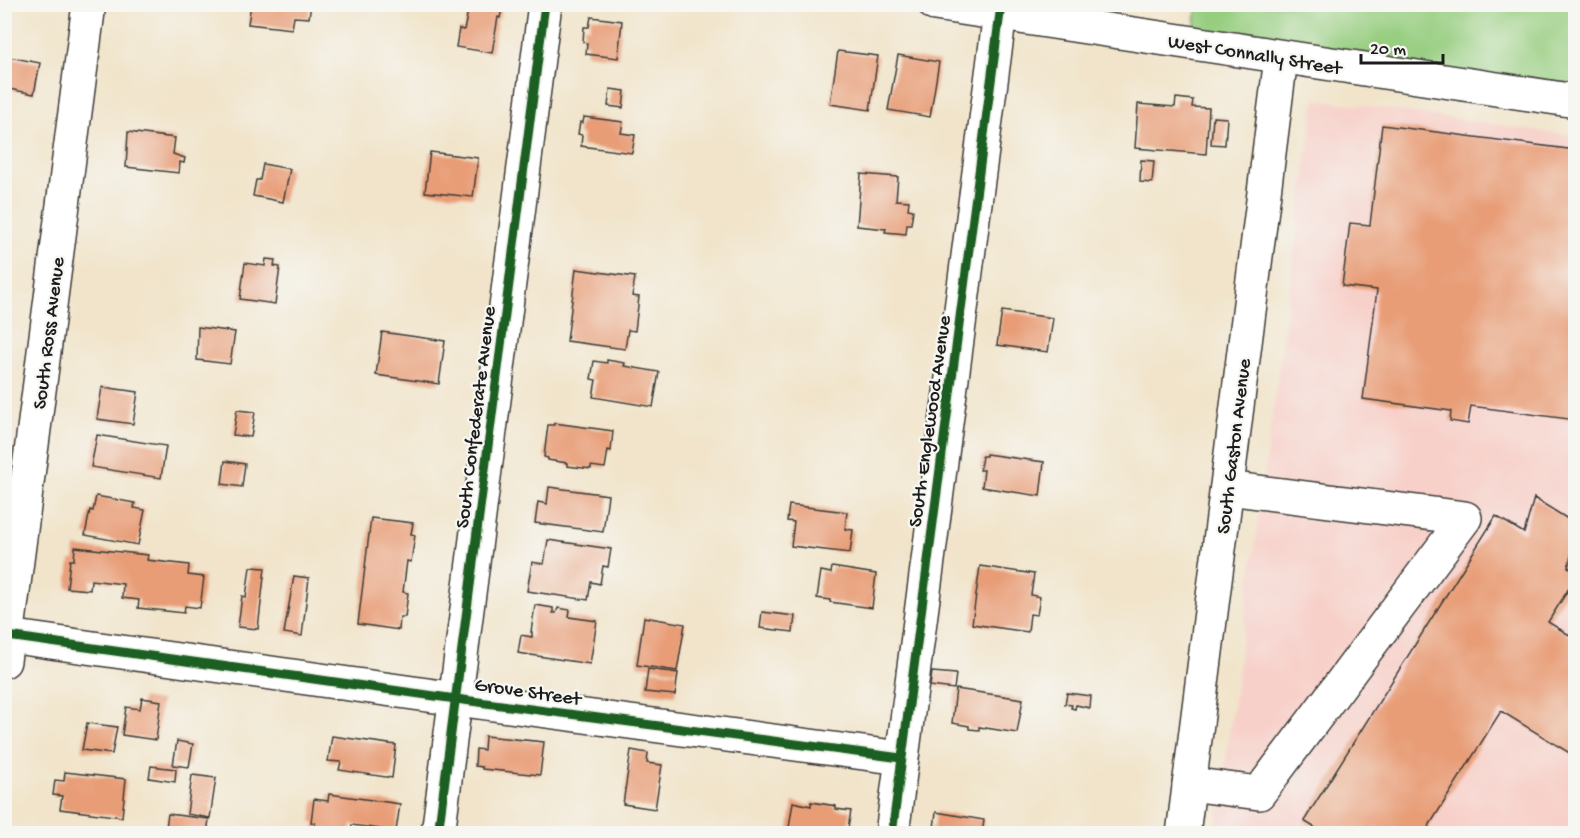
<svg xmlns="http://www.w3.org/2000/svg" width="1580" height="838" viewBox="0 0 1580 838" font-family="'Gochi Hand',sans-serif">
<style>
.built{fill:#f7d0c9}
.green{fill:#96cd7f;stroke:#59744e;stroke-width:1.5}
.building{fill:#e89d77}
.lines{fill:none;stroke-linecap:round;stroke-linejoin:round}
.minor-casing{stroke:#3c3a36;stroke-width:36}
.minor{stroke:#fff;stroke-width:33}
.cycleway-casing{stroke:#f6f6f2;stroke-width:13}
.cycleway{stroke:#1b5e20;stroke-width:9}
.labels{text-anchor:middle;stroke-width:4.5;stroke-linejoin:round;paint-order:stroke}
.street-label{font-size:20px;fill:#1c1c1c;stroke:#f6f6f2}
</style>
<rect width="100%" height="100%" fill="#f6f6f2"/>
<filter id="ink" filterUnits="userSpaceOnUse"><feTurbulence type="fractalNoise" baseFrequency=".0167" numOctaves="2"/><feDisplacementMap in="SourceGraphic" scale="12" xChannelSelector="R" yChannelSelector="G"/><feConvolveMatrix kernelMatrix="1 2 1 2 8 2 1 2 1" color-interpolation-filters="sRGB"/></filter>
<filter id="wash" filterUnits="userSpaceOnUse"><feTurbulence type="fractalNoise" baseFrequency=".008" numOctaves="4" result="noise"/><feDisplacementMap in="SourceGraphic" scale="24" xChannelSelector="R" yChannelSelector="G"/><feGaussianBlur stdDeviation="1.35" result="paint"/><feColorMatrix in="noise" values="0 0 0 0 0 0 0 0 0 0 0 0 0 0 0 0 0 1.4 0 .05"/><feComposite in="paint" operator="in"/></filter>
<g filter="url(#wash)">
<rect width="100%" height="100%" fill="#f1e4ca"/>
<path class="built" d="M1315 99 1575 136V833L1216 834Z"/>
<path class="green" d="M1197 5H1575V100L1193 44Z"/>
<g id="blocks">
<g class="building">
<path d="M251 4H311L309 18 294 17 292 29 248 24Z"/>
<path d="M467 4H503L500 18 498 17 492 53 456 47 459 29 464 30 468 11H466Z"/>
<path d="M591 17 622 21 618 58 586 54 587 43 583 42 584 27H589Z"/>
<path d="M838 51 878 56 870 110 830 104Z"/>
<path d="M898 55 939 62 930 117 888 110Z"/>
<path d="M4 56 40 63 34 94 4 88Z"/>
<path d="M610 89 625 91 623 108 608 106Z"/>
<path d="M1176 98 1193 100 1192 107 1209 108 1206 154 1135 148 1138 104 1175 107Z"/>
<path d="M584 117 623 122 621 133 635 135 632 153 581 146 582 135 578 134 580 122 583 123Z"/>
<path d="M1213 117 1227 118 1225 145 1211 144Z"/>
<path d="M1382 125 1576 150V420L1471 406 1468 424 1450 421 1451 411 1363 399 1377 290 1342 286 1350 223 1370 225Z"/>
<path d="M128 132 175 138 173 154 185 158 184 163 180 162 179 173 126 167Z"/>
<path d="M430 152 478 158 473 197 425 192Z"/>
<path d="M1141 160 1154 161 1152 183 1140 182Z"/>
<path d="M263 164 290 169 283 202 253 196 256 180H260Z"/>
<path d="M861 174 898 177 896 200 909 201 908 209 913 210 911 224H907L906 234 885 232 886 229 857 226Z"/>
<path d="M266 259 275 260 274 266 280 267 275 304 240 299 245 263 265 266Z"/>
<path d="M576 269 635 277 632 296 639 297 635 331 628 330 625 349 567 341Z"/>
<path d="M1002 311 1053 318 1048 352 997 345Z"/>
<path d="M198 327 235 332 230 364 197 360Z"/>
<path d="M382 332 445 341 439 384 376 375Z"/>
<path d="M607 360 625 363 624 366 659 372 653 407 593 397 596 380 591 379 594 361 607 363Z"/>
<path d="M102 387 138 392 133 424 97 419Z"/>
<path d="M237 410 255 412 251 437 233 435Z"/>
<path d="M554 423 613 431 611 451 608 450 605 468 591 466V469L567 466V463L548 460V458L544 457 548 425H554Z"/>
<path d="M97 435 166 446 161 478 91 467Z"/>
<path d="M986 454 1044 462 1040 496 982 487 984 470H980L982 456H986Z"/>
<path d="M225 461 245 464 242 487 222 484Z"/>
<path d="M549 487 608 495 603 532 535 523 538 502 547 504Z"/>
<path d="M96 496 135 503 134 508 145 510 138 545 85 535 90 510 93 511Z"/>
<path d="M1534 498 1576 524V545H1574L1568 567 1576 571V577L1548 622 1576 639V757L1501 711 1424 834H1325L1304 821 1496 516 1524 533Z"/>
<path d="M789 505 847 512 845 529 853 530 850 553 791 546 794 522 787 521Z"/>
<path d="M371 518 413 523 411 534 415 535 411 562 407 561 403 592 408 593 405 617H400L399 630 358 624Z"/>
<path d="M548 540 611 549 608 567 603 566 600 584 591 582 588 600 527 591 532 562 544 564Z"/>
<path d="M75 547 148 555 147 560 189 565 188 575 204 577 200 608 185 606 184 613 138 608 139 600 122 598 123 584 91 580 90 590 67 588 70 560H74Z"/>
<path d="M980 566 1034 574 1031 595 1040 597 1037 615 1030 614 1028 632 972 624Z"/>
<path d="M250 567 265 568 258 629 238 627 242 596 246 597Z"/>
<path d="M832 567 876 574 872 608 830 602V600L817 598 821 571 831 573Z"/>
<path d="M294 576 309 578 302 636 284 633Z"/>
<path d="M535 605 553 608V613H556L558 608 570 610 569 617 597 621 590 664 518 653 521 635 532 637V632H531Z"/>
<path d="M762 612 795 616 793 632 760 628Z"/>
<path d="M644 617 685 624 677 671 637 665Z"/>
<path d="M648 669 678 673 675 695 645 692Z"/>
<path d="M932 672 956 674 954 689 930 686Z"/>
<path d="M956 689 1023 699 1017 733 979 727V730L969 729V726L952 723Z"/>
<path d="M1067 693 1091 696 1090 708 1076 705 1075 709 1071 708 1072 705 1065 704Z"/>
<path d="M142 698 161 701 156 740 122 735 126 707 140 709Z"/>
<path d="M87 723 117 727 112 754 82 750Z"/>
<path d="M332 736 396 745 392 778 339 770 341 762 328 761Z"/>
<path d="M485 736 544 742 540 775 482 769V767L475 766 476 749 484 750Z"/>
<path d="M177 741 193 744 189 767 173 765Z"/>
<path d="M631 750 648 753 647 763 662 765 655 809 623 804Z"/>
<path d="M151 766 176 769 175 782 149 778Z"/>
<path d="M65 772 126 779 122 817 60 809 62 796 53 795 55 780 64 781Z"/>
<path d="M192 775 216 778 210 818 187 814Z"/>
<path d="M329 794 400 804 396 831 352 825 351 834H314L315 823 311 822 314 799 328 801Z"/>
<path d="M793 802 811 806V802L836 806V809L851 811 847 834H788Z"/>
<path d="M936 812 984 820 982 834H930L931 827 934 828Z"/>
<path d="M168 814 209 819 207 834H165Z"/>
</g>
</g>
</g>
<g filter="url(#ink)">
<use href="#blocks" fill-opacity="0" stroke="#3c3a36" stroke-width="1.5"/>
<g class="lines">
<defs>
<g id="minor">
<path d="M935 4 1576 101"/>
<path d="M8 636 456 699 901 758"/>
<path d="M4 661 89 4"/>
<path d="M1189 784 1259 793 1465 518 1227 488"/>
<path d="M438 834 545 4"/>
<path d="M892 834 1000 13"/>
<path d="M1183 834 1281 58"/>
</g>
</defs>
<use href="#minor" class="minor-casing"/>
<use href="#minor" class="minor"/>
<defs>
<g id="cycleway">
<path d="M8 636 456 699 901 758"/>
<path d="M438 834 545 4"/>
<path d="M892 834 1000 13"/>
</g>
</defs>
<use href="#cycleway" class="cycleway-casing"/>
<use href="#cycleway" class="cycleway"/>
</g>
</g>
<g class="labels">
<g class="street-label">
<text transform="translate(1255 53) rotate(9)" y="7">West Connally Street</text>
<text transform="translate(47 333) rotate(-83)" y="7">South Ross Avenue</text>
<text transform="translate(474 417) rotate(-83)" y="7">South Confederate Avenue</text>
<text transform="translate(928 421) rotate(-82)" y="7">South Englewood Avenue</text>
<text transform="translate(1232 446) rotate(-83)" y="7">South Gaston Avenue</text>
<text transform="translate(528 690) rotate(8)" y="7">Grove Street</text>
</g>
</g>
<rect width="1580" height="838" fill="none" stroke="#f6f6f2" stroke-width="24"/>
<path d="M1361 54v9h82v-9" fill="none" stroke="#1c1c1c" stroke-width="3"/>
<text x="1370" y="54" font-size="18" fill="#1c1c1c" stroke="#f6f6f2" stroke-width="4.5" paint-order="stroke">20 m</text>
</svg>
